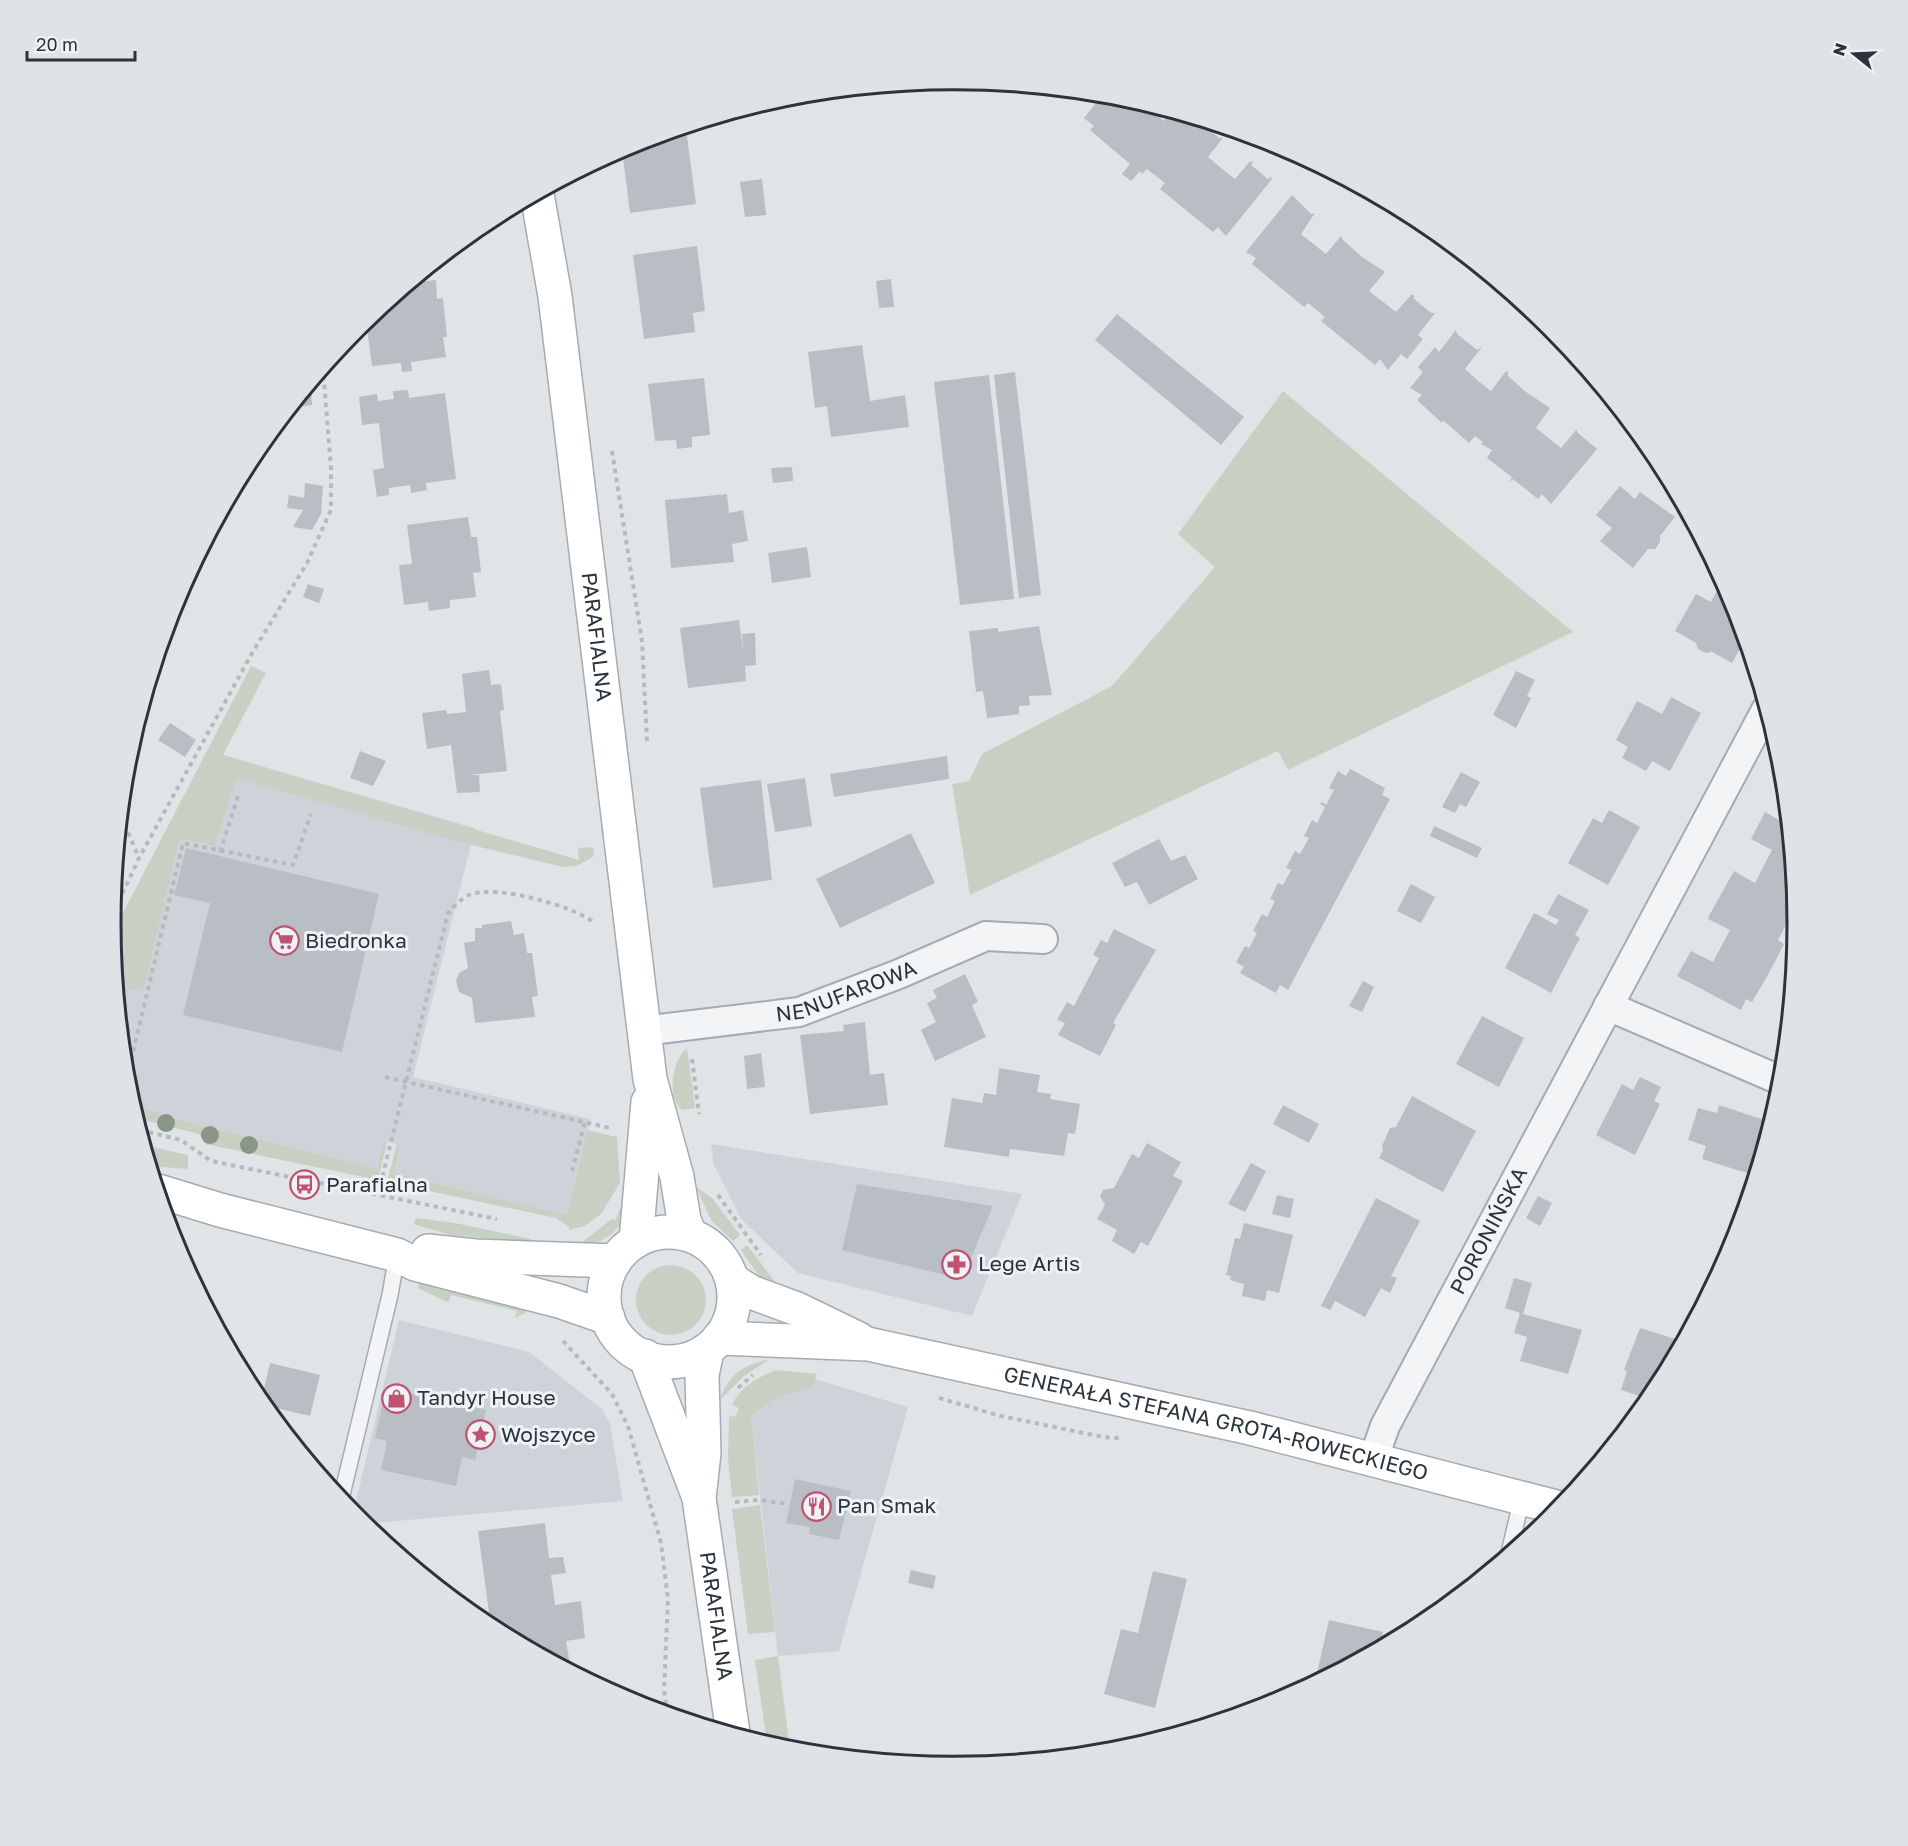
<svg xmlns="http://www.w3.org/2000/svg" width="1908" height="1846" viewBox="0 0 1908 1846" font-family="'Golos Text',sans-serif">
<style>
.built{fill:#ced3d9}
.green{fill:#c7d0c2}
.building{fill:#b8bec3}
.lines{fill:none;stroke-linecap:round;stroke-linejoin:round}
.lane-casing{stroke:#a6abb1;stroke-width:18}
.street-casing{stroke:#a6abb1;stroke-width:32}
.secondary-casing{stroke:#a6abb1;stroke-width:36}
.path{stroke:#b6babe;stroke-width:4;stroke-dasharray:4.5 4.5;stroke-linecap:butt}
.lane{stroke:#f2f4f6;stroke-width:15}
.street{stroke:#f2f4f6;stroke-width:28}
.secondary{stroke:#fff;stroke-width:33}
.tree{fill:#8a9687}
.labels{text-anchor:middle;stroke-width:6;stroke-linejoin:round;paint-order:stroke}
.street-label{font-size:21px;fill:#2b333d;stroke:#eff2f5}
.poi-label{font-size:21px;fill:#2b333d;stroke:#eff2f5;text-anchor:start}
.rim{fill:none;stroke:#2b333d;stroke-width:3}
</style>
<rect width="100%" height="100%" fill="#e0e4e7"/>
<g class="built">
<path d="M223 755 475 828 413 1077 590 1119 567 1215 394 1173 400 1145 384 1141 377 1168 176 1119 131 1103 127 1087 114 960Z"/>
<path d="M711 1144 1022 1194 972 1316 798 1273 741 1219 714 1165Z"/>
<path d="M399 1320 529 1352 602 1409 610 1424 623 1501 363 1524 353 1514Z"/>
<path d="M815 1379 908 1407 839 1651 778 1656 750 1407Z"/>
</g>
<g class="green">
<path d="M1283 391 1573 632 1288 770 1278 751 970 895 952 784 969 781 982 754 1112 686 1215 567 1178 534Z"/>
<path d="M251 666 266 673 223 755 579 860 578 848 593 847 594 856 577 866 563 867 459 842 236 778 215 846 180 838 144 987 117 993 112 934Z"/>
<path d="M687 1048 695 1108 682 1110C666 1096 672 1061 687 1048Z"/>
<path d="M131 1103 176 1119 377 1168 384 1141 387 1142 378 1180 205 1144 199 1134 136 1118Z"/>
<path d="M587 1130 617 1137 620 1183 601 1214 585 1226 569 1230V1227L556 1218 387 1182 397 1144 400 1145 394 1173 567 1215Z"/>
<path d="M144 1145 188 1155V1169L150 1166Z"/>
<path d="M696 1187 712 1198 740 1235 733 1241 711 1220Z"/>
<path d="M621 1207H624C626 1232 598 1246 577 1246L612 1219 615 1221Z"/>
<path d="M416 1218 455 1223 531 1239V1242L451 1235 413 1224Z"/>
<path d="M747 1245 782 1291 761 1279 741 1250Z"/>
<circle cx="671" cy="1300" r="35"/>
<path d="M419 1281 528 1308 525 1313 515 1318 517 1311 451 1295 449 1302 445 1301 418 1288Z"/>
<path d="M770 1359 744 1376 720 1400C728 1374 744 1365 770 1359Z"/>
<path d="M776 1370 817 1374 813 1387 777 1397 751 1415 759 1495 732 1497 728 1458 729 1415 735 1417 739 1408 732 1405C741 1386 757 1378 776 1370Z"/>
<path d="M760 1505 775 1632 748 1634 732 1509Z"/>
<path d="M778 1656 790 1750 767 1743 755 1660Z"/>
</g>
<g class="building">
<path d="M1103 94 1143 103 1164 121 1171 112 1196 119 1219 138H1223L1208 157 1221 168 1235 179 1250 161 1253 163 1251 165 1268 179 1271 177 1272 179 1226 236 1218 227 1213 232 1160 189 1165 183 1147 169 1142 174 1140 171 1131 181 1122 174 1130 164 1090 130 1094 126 1084 118Z"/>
<path d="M664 134V139L687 136 696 204 630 213 622 149Z"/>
<path d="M762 179 766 215 745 217 740 182Z"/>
<path d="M1292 195 1311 214 1315 213 1301 234 1326 254 1341 236 1343 240 1362 257 1385 272 1369 291 1396 312 1412 294 1415 296 1413 298 1431 313H1435L1418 335 1423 339 1407 359 1401 354 1388 370 1380 359 1375 365 1321 321 1325 317 1308 303 1304 307 1252 264 1256 258 1246 252Z"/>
<path d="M697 246 705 311 693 313 695 332 644 339 633 255Z"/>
<path d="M891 279 894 307 879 308 876 281Z"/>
<path d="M436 280 437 299 443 298 447 337H443L446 357 411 362 412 371 402 372 401 363 372 366 366 320 411 283Z"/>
<path d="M1117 314 1244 417 1221 445 1095 340Z"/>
<path d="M1456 330 1457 334 1477 350 1482 347 1465 369 1477 380 1491 391 1506 371 1509 373 1507 375 1526 392 1550 408 1536 428 1561 448 1577 429V432L1597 449 1551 504 1542 494 1538 499 1513 479 1509 483 1512 477 1487 458 1492 450 1481 444 1483 442 1475 436 1469 443 1444 421 1441 422 1417 400 1422 395 1410 388 1423 372 1418 367 1435 347 1439 352Z"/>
<path d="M862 345 870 401 905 395 909 427 831 437 827 406 815 408 808 352Z"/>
<path d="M1015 372 1041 595 1019 598 994 375Z"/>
<path d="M989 375 1014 599 960 605 934 382Z"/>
<path d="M704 378 710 435 692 437V447L677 449 676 440 655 441 648 384Z"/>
<path d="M408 390 409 398 445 393 456 479 426 483 427 490 411 493 410 485 389 488V495L377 497 373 470 384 468 379 423 362 425 359 397 377 394 378 401 394 399 393 391Z"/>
<path d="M311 391 312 405 295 407 304 392Z"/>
<path d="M792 467 793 481 773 483 771 468Z"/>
<path d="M305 483 323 486 321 514 312 530 293 527 303 510 287 508 289 495 304 498Z"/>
<path d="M1620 486 1635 499 1640 492 1675 517 1660 536V542L1655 549H1648L1633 568 1600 541 1612 528 1596 515Z"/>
<path d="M727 494 729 513 743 510 748 541 732 544 734 562 671 568 665 500Z"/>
<path d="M468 517 471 537H477L481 572 473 573 476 597 450 600V608L429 611 428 602 404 605 399 565 412 564 407 525Z"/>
<path d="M807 547 811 577 772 583 768 553Z"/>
<path d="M308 584 324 589 319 603 303 597Z"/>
<path d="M1720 585 1727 589 1733 601 1745 640 1732 663 1712 652 1706 653 1698 649 1696 643 1675 631 1696 594 1711 602Z"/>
<path d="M739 620 743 651 742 634 755 633 756 665 745 666 746 681 688 688 680 628Z"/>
<path d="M1039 626 1052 695 1029 696 1030 705 1019 706V714L987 718 983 691 976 692 969 631 998 628V632Z"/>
<path d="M489 670 491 685 501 684 504 710 500 711 507 771 469 775H479L480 792 457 793 451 745 427 749 422 713 446 710 447 714 466 712 462 674Z"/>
<path d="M1516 671 1535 680 1527 696 1531 698 1516 728 1493 715Z"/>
<path d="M1671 697 1701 713 1670 771 1652 761 1646 771 1622 758 1628 747 1616 740 1637 701 1662 714Z"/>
<path d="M170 723 196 740 185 757 158 740Z"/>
<path d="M360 751 386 761 373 786 350 778Z"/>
<path d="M947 756 949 779 834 797 830 774Z"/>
<path d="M1350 769 1385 788 1382 795 1390 799 1288 990 1280 985 1276 993 1240 973 1244 967 1236 962 1245 946 1249 948 1257 933 1253 931 1262 914 1267 917 1275 901 1270 899 1278 883 1283 885 1291 870 1286 868 1295 851 1300 854 1309 838 1304 836 1312 820 1317 823 1325 807 1320 804 1322 802 1326 805 1334 790 1329 788 1338 771 1346 776Z"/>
<path d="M1461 772 1480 782 1466 807 1460 804 1455 813 1442 807Z"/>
<path d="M805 778 812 826 775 832 767 784Z"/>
<path d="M761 780 772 880 713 888 700 788Z"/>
<path d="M1609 810 1640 827 1608 885 1568 863 1593 818 1602 823Z"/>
<path d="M1765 812 1788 825 1797 918 1795 922 1789 919 1778 940 1784 944 1769 973 1752 1002 1746 999 1741 1010 1677 976 1691 951 1713 962 1730 930 1708 919 1710 914 1734 871 1755 883 1772 850 1751 839Z"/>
<path d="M1434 826 1482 848 1477 858 1430 836Z"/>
<path d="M911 833 935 883 840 928 816 879Z"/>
<path d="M1159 839 1171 861 1185 855 1198 879 1149 905 1137 882 1125 887 1112 863Z"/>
<path d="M186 848 379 894 342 1052 183 1015 210 903 174 895Z"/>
<path d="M1411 884 1435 897 1421 923 1397 911Z"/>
<path d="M1558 894 1589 910 1575 935 1580 938 1551 993 1505 968 1534 913 1556 925 1559 920 1547 914Z"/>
<path d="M511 921 514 935 524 933 527 953H532L538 996 532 997 535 1017 475 1023 472 998 459 992 456 981 459 973 468 968 464 943 475 941V928H482V925Z"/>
<path d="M1114 929 1156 950 1113 1023 1116 1025 1100 1056 1058 1035 1065 1023 1057 1020 1067 1002 1074 1006 1099 958 1093 955 1101 940 1107 943Z"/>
<path d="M965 974 978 1002 972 1005 986 1037 935 1061 921 1030 936 1022 927 1003 937 998 933 990Z"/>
<path d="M1363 981 1374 987 1362 1012 1349 1006Z"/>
<path d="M1482 1016 1524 1038 1499 1087 1456 1064Z"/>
<path d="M865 1022 870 1075 884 1073 888 1105 810 1114 800 1035 844 1031 843 1025Z"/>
<path d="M1785 1029 1787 1030 1784 1055 1775 1051Z"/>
<path d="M761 1053 765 1087 747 1089 744 1056Z"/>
<path d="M999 1068 1040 1075 1037 1092 1051 1094 1050 1099 1080 1104 1075 1134 1068 1133 1064 1156 1010 1149 1009 1157 944 1147 952 1098 982 1103 984 1093 996 1095Z"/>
<path d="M1640 1077 1661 1087 1654 1101 1660 1104 1635 1155 1596 1135 1622 1084 1633 1090Z"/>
<path d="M1412 1096 1476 1131 1443 1192 1379 1158 1383 1151 1382 1146 1390 1128 1396 1127Z"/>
<path d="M1283 1105 1319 1124 1309 1143 1273 1124Z"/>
<path d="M1719 1105 1767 1121 1750 1174 1702 1159 1706 1146 1688 1140 1698 1108 1717 1113Z"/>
<path d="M1147 1143 1181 1162 1173 1176 1183 1181 1148 1246 1141 1242 1134 1254 1112 1241 1117 1230 1097 1219 1105 1205 1100 1196 1103 1190 1114 1188 1132 1154 1139 1158Z"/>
<path d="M1251 1163 1266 1171 1245 1212 1228 1204Z"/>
<path d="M857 1184 993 1206 962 1279 842 1250Z"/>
<path d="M1277 1195 1294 1199 1290 1218 1272 1214Z"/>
<path d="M1538 1196 1552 1203 1540 1226 1526 1218Z"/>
<path d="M1376 1198 1420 1221 1391 1276 1397 1278 1390 1293 1381 1288 1365 1317 1335 1301 1330 1310 1321 1306Z"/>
<path d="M1244 1223 1293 1235 1279 1293 1267 1290 1265 1301 1242 1296 1244 1284 1230 1280 1231 1276 1226 1275 1235 1238 1240 1239Z"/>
<path d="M1514 1278 1532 1283 1523 1314 1582 1330 1568 1374 1520 1361 1527 1337 1514 1333 1520 1313 1505 1308Z"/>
<path d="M1640 1328 1682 1341 1649 1399 1621 1390 1627 1371 1624 1370Z"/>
<path d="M270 1363 320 1375 310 1416 264 1405 261 1401Z"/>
<path d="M386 1388 486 1410 475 1460 462 1457 456 1486 381 1470 387 1441 375 1438Z"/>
<path d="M795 1479 851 1491 839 1540 809 1534 810 1527 786 1523Z"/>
<path d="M545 1523 549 1558 563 1557 566 1573 551 1575 555 1605 581 1601 585 1638 566 1641 571 1670 491 1627 478 1531Z"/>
<path d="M911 1570 936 1576 933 1589 908 1583Z"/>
<path d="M1153 1571 1187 1579 1155 1708 1104 1694 1121 1629 1138 1633Z"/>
<path d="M1329 1620 1383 1632 1379 1648 1315 1682Z"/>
</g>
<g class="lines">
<defs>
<g id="lane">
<path d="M341 1499 390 1295 397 1255"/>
<path d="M1509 1553 1522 1498"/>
</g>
<g id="street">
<path d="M1608 1006 1782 1081"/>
<path id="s1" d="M643 1031 799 1012 899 974 986 936 1043 939"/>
<path id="s2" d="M1374 1458 1385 1426 1766 710"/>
</g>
<g id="secondary">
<path id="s3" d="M537 194 555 296 650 1079 677 1177 684 1220 690 1235"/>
<path d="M158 1191 220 1210 397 1255 415 1264 559 1301 608 1318"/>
<circle cx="669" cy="1297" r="65"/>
<path d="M636 1241 648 1102"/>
<path d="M428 1251 475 1256 615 1261"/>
<path d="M732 1280 751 1292 797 1309 859 1339"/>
<path id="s4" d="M719 1338 868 1344 1250 1428 1560 1508"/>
<path id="s5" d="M707 1351 702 1375 704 1453 699 1498 733 1733"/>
<path d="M645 1356 698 1495"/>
</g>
</defs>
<use href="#lane" class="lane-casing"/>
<use href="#street" class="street-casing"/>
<use href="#secondary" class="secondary-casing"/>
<g class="path">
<path d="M612 451 642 641 647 741"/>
<path d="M121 816 139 858"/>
<path d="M220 852 239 793"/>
<path d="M111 918 139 858 251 655 307 563 331 510V468L323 369"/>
<path d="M692 1059 699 1114"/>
<path d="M131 1060 183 843 293 865 311 814"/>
<path d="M385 1077 610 1128"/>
<path d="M140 1130 181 1140 211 1161 497 1219"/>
<path d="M572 1171 585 1122"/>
<path d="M378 1194 448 913C454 907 461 898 469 895 497 884 573 906 595 923"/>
<path d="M718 1195 761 1255"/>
<path d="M563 1341 612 1394 628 1426 661 1543 668 1599 664 1690 667 1713"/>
<path d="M738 1388 753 1375"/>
<path d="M939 1398 1001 1416 1103 1437 1119 1438"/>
<path d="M735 1502 759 1500 788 1504"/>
</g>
<use href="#lane" class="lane"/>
<use href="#street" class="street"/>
<use href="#secondary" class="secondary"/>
</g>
<g class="tree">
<circle cx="166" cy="1123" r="9"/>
<circle cx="210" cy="1135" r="9"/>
<circle cx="249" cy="1145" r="9"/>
</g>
<defs>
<symbol id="supermarket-ring" viewBox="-11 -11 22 22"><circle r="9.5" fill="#eff2f5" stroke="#be5371" stroke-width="1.5"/><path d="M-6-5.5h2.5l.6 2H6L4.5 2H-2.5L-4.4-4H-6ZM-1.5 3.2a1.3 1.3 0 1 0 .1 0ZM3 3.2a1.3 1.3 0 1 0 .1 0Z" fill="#be5371"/></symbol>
<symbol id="bus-ring" viewBox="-11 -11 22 22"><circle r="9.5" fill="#eff2f5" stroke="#be5371" stroke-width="1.5"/><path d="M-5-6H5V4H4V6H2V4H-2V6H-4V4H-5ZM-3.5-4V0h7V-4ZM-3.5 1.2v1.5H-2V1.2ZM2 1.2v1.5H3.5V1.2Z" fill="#be5371"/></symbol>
<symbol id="pharmacy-ring" viewBox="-11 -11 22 22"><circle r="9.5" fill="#eff2f5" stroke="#be5371" stroke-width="1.5"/><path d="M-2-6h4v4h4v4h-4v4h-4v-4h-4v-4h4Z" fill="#be5371"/></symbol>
<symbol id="shop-ring" viewBox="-11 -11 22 22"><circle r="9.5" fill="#eff2f5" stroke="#be5371" stroke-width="1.5"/><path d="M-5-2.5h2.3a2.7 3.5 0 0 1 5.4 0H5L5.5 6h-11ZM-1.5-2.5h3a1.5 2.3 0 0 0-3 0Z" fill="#be5371"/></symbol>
<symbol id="sight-ring" viewBox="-11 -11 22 22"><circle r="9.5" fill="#eff2f5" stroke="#be5371" stroke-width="1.5"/><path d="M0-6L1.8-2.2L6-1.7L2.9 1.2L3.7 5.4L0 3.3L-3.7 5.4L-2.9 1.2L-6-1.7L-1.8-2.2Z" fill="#be5371"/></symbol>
<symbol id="restaurant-ring" viewBox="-11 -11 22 22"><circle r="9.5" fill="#eff2f5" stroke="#be5371" stroke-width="1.5"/><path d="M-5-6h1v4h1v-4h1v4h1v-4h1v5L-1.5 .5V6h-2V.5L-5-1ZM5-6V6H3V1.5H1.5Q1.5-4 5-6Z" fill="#be5371"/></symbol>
</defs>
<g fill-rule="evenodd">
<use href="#supermarket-ring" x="268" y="924" width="33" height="33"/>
<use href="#bus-ring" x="288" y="1168" width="33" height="33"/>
<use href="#pharmacy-ring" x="940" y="1248" width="33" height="33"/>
<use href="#shop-ring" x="380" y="1382" width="33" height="33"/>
<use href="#sight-ring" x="464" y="1418" width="33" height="33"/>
<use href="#restaurant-ring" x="800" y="1490" width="33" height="33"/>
</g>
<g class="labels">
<g class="street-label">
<text dy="7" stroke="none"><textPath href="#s3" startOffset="447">PARAFIALNA</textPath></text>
<text dy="7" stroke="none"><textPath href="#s1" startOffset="208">NENUFAROWA</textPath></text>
<text dy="7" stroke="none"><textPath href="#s2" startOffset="255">PORONIŃSKA</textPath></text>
<text dy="7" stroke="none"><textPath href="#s4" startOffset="506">GENERAŁA STEFANA GROTA-ROWECKIEGO</textPath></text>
<text dy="7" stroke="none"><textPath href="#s5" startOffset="267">PARAFIALNA</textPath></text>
</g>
<g class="poi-label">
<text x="305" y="948">Biedronka</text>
<text x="326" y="1192">Parafialna</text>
<text x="978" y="1271">Lege Artis</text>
<text x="417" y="1405">Tandyr House</text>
<text x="501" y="1442">Wojszyce</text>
<text x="837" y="1513">Pan Smak</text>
</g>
</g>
<path d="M0 0H1908V1846H0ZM121 923a833 833 0 1 1 1666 0a833 833 0 1 1-1666 0Z" fill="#dfe3e6" fill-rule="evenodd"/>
<path class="rim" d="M121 923a833 833 0 1 1 1666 0a833 833 0 1 1-1666 0Z"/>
<g transform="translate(1854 54) rotate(288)" stroke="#eff2f5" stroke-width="4.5" paint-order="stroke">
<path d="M0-4.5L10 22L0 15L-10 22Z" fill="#2b333d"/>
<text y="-9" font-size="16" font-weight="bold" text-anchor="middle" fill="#2b333d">N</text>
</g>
<path d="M27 51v9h108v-9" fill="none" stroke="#2b333d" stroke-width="3"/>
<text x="36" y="51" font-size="18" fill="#2b333d" stroke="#eff2f5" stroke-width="4.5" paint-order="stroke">20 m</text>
</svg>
